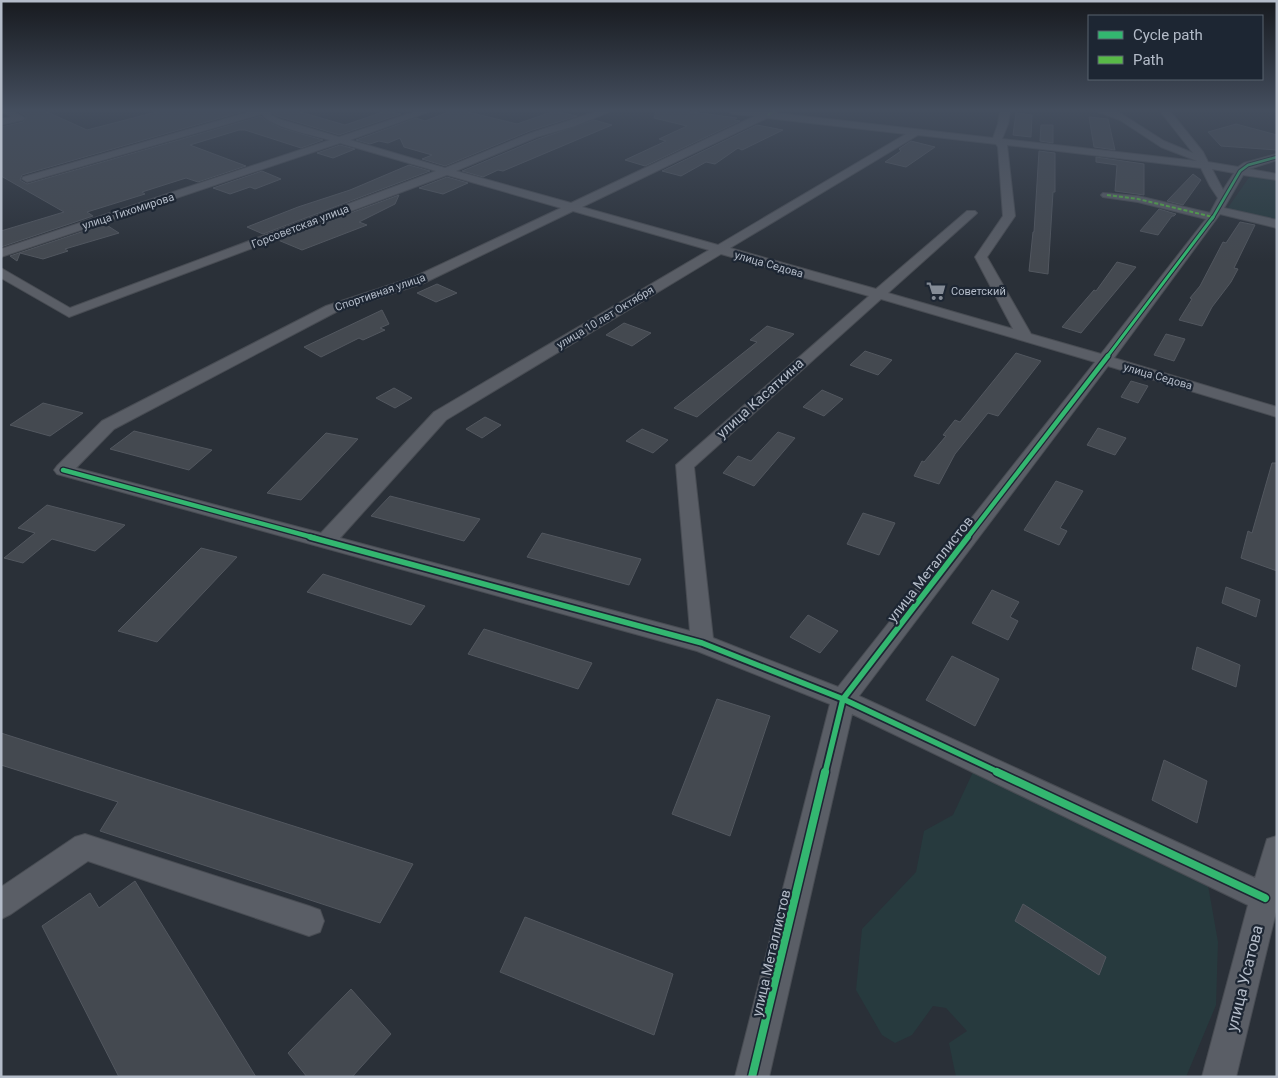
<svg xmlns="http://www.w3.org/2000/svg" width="1278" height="1078" viewBox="0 0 1278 1078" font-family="Roboto,sans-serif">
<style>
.green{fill:#273a3e}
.building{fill:#444950;stroke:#52575f}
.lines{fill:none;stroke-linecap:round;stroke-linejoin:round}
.minor-casing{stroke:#484c53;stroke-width:2}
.minor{fill:#5a5e66;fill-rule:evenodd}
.quiet{stroke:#58b947;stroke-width:2;stroke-dasharray:4 2;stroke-linecap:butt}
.cycleway-far4-casing{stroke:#1d2633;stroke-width:4.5}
.cycleway-far3-casing{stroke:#1d2633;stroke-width:5}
.cycleway-far2-casing{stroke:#1d2633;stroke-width:7}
.cycleway-far1-casing{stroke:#1d2633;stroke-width:9}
.cycleway-casing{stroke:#1d2633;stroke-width:11}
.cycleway-far4{stroke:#33b770;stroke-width:2.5}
.cycleway-far3{stroke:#33b770;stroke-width:3}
.cycleway-far2{stroke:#33b770;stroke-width:4.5}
.cycleway-far1{stroke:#33b770;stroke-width:5.5}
.cycleway{stroke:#33b770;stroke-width:8}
.labels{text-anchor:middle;stroke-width:4.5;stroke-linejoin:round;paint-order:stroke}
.far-street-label{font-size:11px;fill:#b4bcc9;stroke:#1d2633}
.far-poi-label{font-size:11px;fill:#b4bcc9;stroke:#1d2633;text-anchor:start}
.street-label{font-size:14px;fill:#b4bcc9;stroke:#1d2633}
.near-street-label{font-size:16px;fill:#b4bcc9;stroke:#1d2633}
</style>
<rect width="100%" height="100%" fill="#2a3038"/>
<g class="green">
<path d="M1250 176 1277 179V220L1227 209Z"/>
<path d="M980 757 1208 885 1218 942 1216 1005 1186 1077H956L949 1043 967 1031 946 1008 933 1006 912 1035 895 1043 882 1035 856 990 862 929 916 872 924 831 953 815Z"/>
</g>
<g class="building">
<path d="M17 111H45L87 130 160 111H245L22 175 20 180 27 184 261 116 265 120 281 128 323 140 301 148 245 130H239L190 145 246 166 198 182 186 178 142 192 145 194 87 212 93 216 1 247V231L64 212 1 176V127L23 122 26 119V116Z"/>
<path d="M273 111H297L345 125 386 111 401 114 339 135 280 117 273 114Z"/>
<path d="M451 111H464L517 124 554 111 577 116 530 131 445 166 422 159 432 155 404 147 400 138 388 143 379 141 370 144 356 140 416 118 425 121Z"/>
<path d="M656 111H686L737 118 734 120 740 121 645 166 625 160 666 141 659 139 687 126 654 118Z"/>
<path d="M1016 113 1032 115 1031 137 1013 135Z"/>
<path d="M1089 117 1108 119 1115 150 1094 147Z"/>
<path d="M594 120 612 125 503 171 498 170 483 177 462 171 538 139Z"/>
<path d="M1236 124 1277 135V150L1221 146 1208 132Z"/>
<path d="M757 125 783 130 742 150 738 148 715 164 706 162 681 176 662 171Z"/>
<path d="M1041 125H1053V143L1040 141Z"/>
<path d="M911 141 935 147 906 167 885 162 901 151 899 149Z"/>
<path d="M340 145 355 149 333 158 317 153Z"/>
<path d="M1039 151 1055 153V192H1053L1048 274 1029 271 1033 232H1034Z"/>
<path d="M1096 157 1144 164V195L1115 191 1117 165 1096 162Z"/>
<path d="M409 165 430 171 263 234 247 227 298 207 350 190Z"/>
<path d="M262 171 281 179 255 189 250 187 230 194 213 188Z"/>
<path d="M1193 174 1201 180 1183 205 1167 201Z"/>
<path d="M447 177 468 183 443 194 419 188Z"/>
<path d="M399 195 395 204 359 222 367 225 302 250 278 240Z"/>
<path d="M1159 209 1176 214 1174 216H1172L1158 235 1140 231Z"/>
<path d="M1240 222 1255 225 1234 268 1238 269 1231 282 1212 307 1202 326 1179 320 1192 299 1190 298 1200 286 1223 242 1226 243Z"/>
<path d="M105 224 119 233 65 249 68 251 43 259 20 253 17 261 10 256Z"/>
<path d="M1117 262 1136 267 1081 333 1062 327 1094 290 1096 291Z"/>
<path d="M437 284 457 293 436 302 417 293Z"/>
<path d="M382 310 389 324 380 328 385 330 363 340 359 338 321 357 304 347Z"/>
<path d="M624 323 651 333 632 346 606 335Z"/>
<path d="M767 326 794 334 697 417 674 408 757 342 750 340Z"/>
<path d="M1166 334 1185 339 1174 361 1154 355Z"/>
<path d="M865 351 892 360 878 375 850 365Z"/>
<path d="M1016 353 1041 361 998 416 988 413 955 454 939 484 914 476 922 461 924 462 946 436 943 435 955 420 960 422Z"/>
<path d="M1131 381 1148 386 1138 403 1121 397Z"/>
<path d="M394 388 412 398 395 408 376 398Z"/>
<path d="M822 390 843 399 824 416 803 407Z"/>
<path d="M43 403 83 413 50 436 10 425Z"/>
<path d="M485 417 501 425 482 438 466 429Z"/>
<path d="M1098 428 1126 438 1115 455 1087 445Z"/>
<path d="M642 429 668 440 653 453 626 441Z"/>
<path d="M134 431 212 450 189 470 110 449Z"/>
<path d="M778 432 795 438 754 486 723 473 738 456 751 461Z"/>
<path d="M326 433 358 439 301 500 267 493Z"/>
<path d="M1272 463H1277V571L1241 558 1248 531 1252 533Z"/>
<path d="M1056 481 1083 491 1060 528 1067 531 1059 545 1024 530Z"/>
<path d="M390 496 480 519 464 541 371 516Z"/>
<path d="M47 505 125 525 95 551 52 539 23 563 4 558 35 533 18 528Z"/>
<path d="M863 513 895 523 879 555 847 544Z"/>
<path d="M542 533 641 559 629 585 527 557Z"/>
<path d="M201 548 237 557 157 642 118 631Z"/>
<path d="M323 574 425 606 411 625 307 592Z"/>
<path d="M1226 587 1260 600 1256 617 1222 603Z"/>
<path d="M992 590 1019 602 1010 617 1018 621 1008 640 972 623Z"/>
<path d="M808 615 838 631 820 653 790 637Z"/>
<path d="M484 629 592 663 578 689 468 654Z"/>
<path d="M1197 647 1240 665 1236 687 1192 669Z"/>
<path d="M952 656 999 679 975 726 926 700Z"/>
<path d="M717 699 770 716 730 836 672 814Z"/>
<path d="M1 733 413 864 380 923 100 831 118 802 1 765Z"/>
<path d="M1164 760 1207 781 1197 823 1152 800Z"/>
<path d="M135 881 256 1077H119L42 926 90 893 99 908Z"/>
<path d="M1023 904 1106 957 1099 975 1015 921Z"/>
<path d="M525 917 673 974 654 1035 500 972Z"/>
<path d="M351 989 391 1034 352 1077H307L288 1053Z"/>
</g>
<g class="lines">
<defs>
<g id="minor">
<path d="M1 111H13L25 118 23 120 1 125V119L11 117Z"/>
<path d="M252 111H271V115L279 119 339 137 417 111H431L350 140 445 168 531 133 598 111H611L575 126 537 137 456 171 571 203 755 116 732 114 727 111H779L776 113 993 138 998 124 1000 111H1010L1008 124 1002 139 1197 161 1161 147 1120 120 1096 111H1114L1120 113 1164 141 1193 153 1160 111H1170L1203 152 1208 162 1238 167 1244 163 1277 154V160L1249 169 1277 174V180L1243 175 1224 208 1277 220V228L1220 214 1114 358 1277 407V417L1108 366 859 696 1255 878 1267 839 1277 836V908L1236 1077H1202L1248 905 852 714 769 1077H735L830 704 697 651 57 474 54 470 57 466 102 421 326 306 414 277 561 208 447 175 69 317 1 278V268L70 308 436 171 340 143 1 257V249L330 140C316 136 267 126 262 114L31 181 27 182 22 179 23 177ZM767 118 906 134 718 245 582 207ZM918 135 996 144 998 147 1003 216 975 257 1013 329 888 293 975 215 977 213 975 211H967L876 289 730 248ZM1007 145 1201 168 1210 186 1218 198 1210 213 1138 196 1103 193 1101 195 1103 197 1138 202 1206 219 1101 354 1031 334 987 257 1015 216ZM1212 169 1234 173 1223 190ZM573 211 709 250 434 412 321 533 76 468 114 429 336 312 424 283ZM721 254 869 296 676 465 690 631 340 538 446 420ZM881 299 1095 362 838 687 713 638 694 467Z"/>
<path d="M85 834 309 906 320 910 324 921 320 932 309 936 88 861 11 914 1 919V887L75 837Z"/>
</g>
</defs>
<use href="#minor" class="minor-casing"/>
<use href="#minor" class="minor"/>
<g class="quiet">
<path d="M768 115 774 111"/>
<path d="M1107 195 1138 199 1213 217"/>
</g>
<defs>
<path id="cycleway-far4" d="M1212 219 1240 171 1248 165 1277 157"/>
<path id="cycleway-far3" d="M1107 357 1213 217"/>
<g id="cycleway-far2">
<path d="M63 470 315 538"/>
<path d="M967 538 1108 356"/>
</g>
<g id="cycleway-far1">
<path d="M310 537 702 643 843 699 1000 773"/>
<path d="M825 773 843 699 968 537"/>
</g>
<g id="cycleway">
<path d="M997 772 1265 898"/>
<path d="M752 1077 825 772"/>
</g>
</defs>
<use href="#cycleway-far4" class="cycleway-far4-casing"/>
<use href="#cycleway-far3" class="cycleway-far3-casing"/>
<use href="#cycleway-far2" class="cycleway-far2-casing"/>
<use href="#cycleway-far1" class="cycleway-far1-casing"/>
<use href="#cycleway" class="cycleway-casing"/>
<use href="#cycleway-far4" class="cycleway-far4"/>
<use href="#cycleway-far3" class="cycleway-far3"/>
<use href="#cycleway-far2" class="cycleway-far2"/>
<use href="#cycleway-far1" class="cycleway-far1"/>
<use href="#cycleway" class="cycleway"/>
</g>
<linearGradient id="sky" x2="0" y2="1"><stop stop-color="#171a1f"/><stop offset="0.42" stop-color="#444e5e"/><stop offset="1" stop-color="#444e5e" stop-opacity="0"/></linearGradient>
<rect width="1278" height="262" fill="url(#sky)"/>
<defs>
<symbol id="supermarket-bare" viewBox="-9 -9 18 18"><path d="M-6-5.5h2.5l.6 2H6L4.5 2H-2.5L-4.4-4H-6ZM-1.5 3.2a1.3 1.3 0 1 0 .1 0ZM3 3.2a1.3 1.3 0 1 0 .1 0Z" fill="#848b96" stroke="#1d2633" stroke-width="2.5" paint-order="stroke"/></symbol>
</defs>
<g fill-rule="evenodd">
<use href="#supermarket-bare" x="922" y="277" width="28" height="28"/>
</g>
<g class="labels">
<g class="far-street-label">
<text transform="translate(128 211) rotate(-18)" y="4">улица Тихомирова</text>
<text transform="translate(300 226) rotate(-21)" y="4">Горсоветская улица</text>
<text transform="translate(769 264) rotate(16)" y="4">улица Седова</text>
<text transform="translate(380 292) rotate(-19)" y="4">Спортивная улица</text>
<text transform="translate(605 317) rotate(-31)" y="4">улица 10 лет Октября</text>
<text transform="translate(1158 376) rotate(16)" y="4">улица Седова</text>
</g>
<g class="far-poi-label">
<text x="951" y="295">Советский</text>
</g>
<g class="street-label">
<text transform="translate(760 398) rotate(-42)" y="5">улица Касаткина</text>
<text transform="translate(930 569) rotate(-52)" y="5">улица Металлистов</text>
<text transform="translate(771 953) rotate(-77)" y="5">улица Металлистов</text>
</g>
<g class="near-street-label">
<text transform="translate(1244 978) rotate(-76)" y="6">улица Усатова</text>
</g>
</g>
<rect width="1278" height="1078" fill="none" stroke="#b4bcc9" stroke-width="5"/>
<rect x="1088" y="15" width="175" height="65" fill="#1d2633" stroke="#59626f"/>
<rect x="1098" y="31" width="25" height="8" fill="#33b770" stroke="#59626f"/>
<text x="1133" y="40" font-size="15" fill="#b4bcc9">Cycle path</text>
<rect x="1098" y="56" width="25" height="8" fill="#58b947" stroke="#59626f"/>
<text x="1133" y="65" font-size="15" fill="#b4bcc9">Path</text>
</svg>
